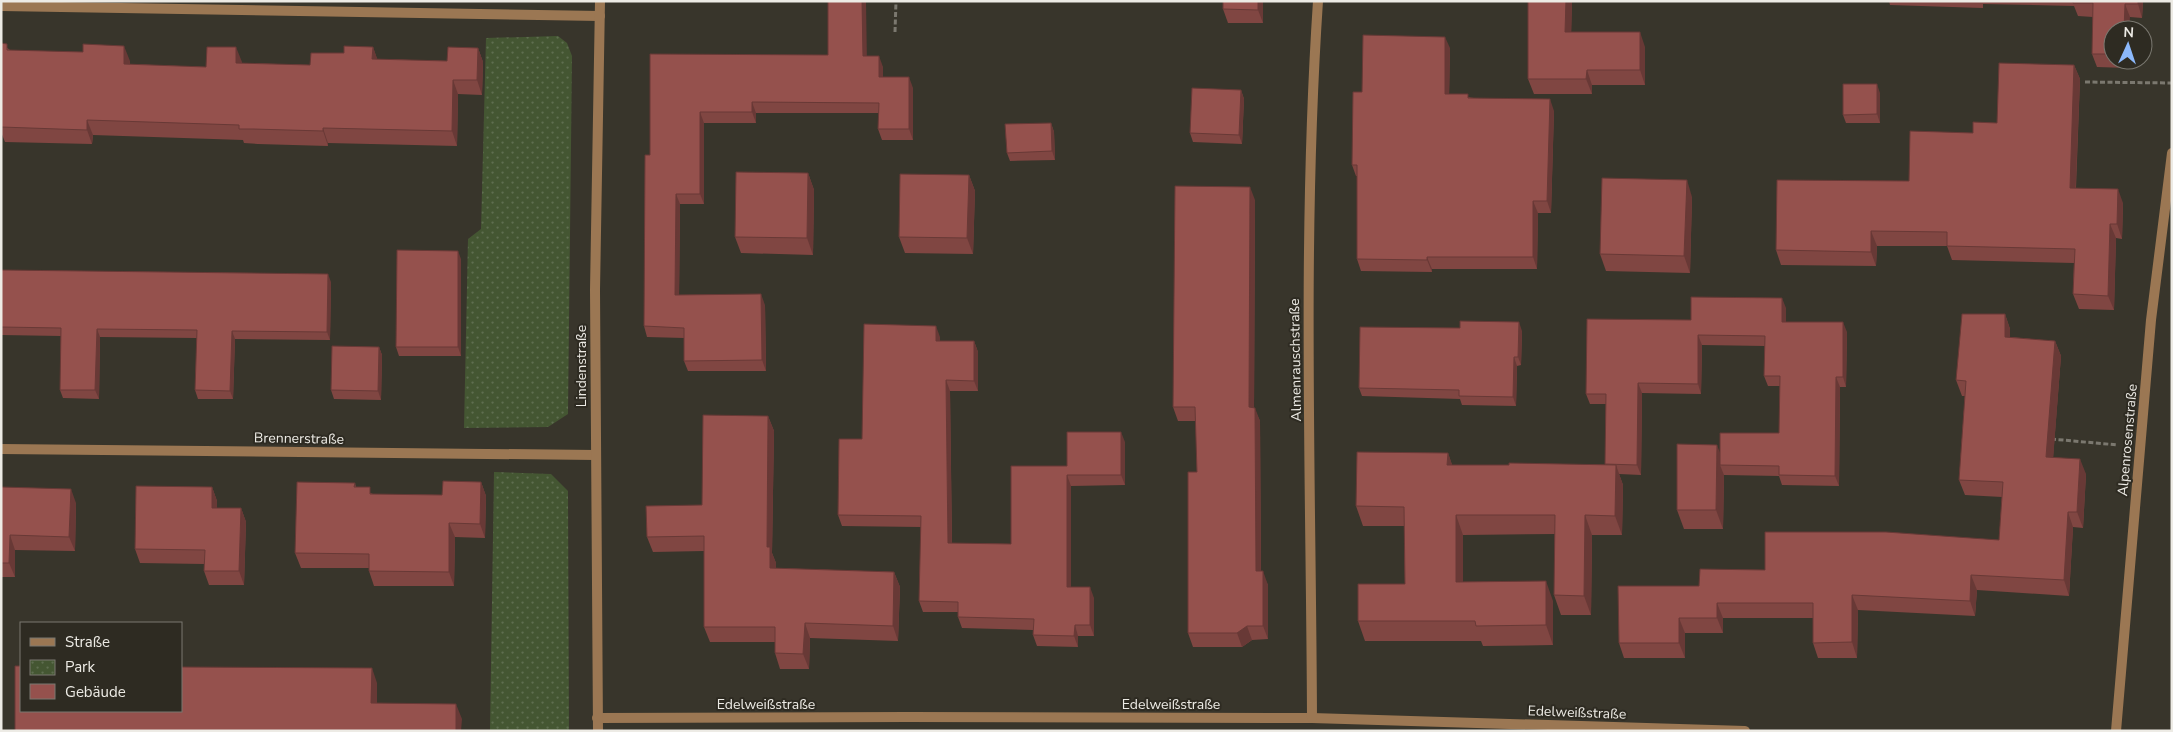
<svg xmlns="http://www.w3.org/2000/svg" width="2173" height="732" viewBox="0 0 2173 732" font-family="'Nunito Sans',sans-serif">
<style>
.park{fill:url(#park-dots)}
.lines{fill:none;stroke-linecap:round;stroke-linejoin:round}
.path{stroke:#7b786f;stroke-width:3;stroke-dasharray:5 2.5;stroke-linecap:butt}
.minor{stroke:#9b7753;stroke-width:10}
.wall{fill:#804642}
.shaded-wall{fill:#683936}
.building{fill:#95514d;stroke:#683936}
.labels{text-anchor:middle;stroke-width:4;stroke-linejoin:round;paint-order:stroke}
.street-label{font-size:14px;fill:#edebe5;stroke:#2e2b22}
</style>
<defs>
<pattern id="park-dots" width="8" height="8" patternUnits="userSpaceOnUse" patternTransform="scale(1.25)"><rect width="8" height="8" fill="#445632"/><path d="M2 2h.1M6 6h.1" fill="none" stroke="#5f6e50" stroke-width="1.8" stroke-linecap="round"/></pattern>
</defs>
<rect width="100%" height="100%" fill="#38352b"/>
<g class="park">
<path d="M558 36 567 43 572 56 568 414 548 427 464 428 468 239 481 229 486 38Z"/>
<path d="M494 472 551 474 568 491 569 731H490Z"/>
</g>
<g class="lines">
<g class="path">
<path d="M895 32 896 1"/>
<path d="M2085 82 2172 83"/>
<path d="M2051 439 2118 445"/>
</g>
<g class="minor">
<path d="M1 6 600 16"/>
<path d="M1 449 596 455"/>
<path d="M597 718 907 717 1312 718 1745 731"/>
<path d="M1312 718C1311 479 1302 240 1318 1"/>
<path d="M598 731 595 290 600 1"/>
<path d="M2116 731 2151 320 2172 153"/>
</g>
</g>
<g class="wall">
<path d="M1223 1H1263V23H1228L1223 9Z"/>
<path d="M1572 1 1571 32 1645 47V85H1592V94H1534L1528 79Z"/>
<path d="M1889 1H2143L2142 18 2130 17 2113 30V60H2129L2128 68 2097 67 2092 54 2093 17 2078 16 2074 6 1983 4V8L1890 5Z"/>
<path d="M1 43 10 50 130 61V64L206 67 242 62V63L310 65 344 53 373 47 377 59 447 61 478 48 483 62 482 95 458 94 457 146 328 143V146L258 144 244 143 243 140 93 135 92 144 5 142 1 132Z"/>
<path d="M1450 48 1449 94 1554 111 1551 213H1538L1537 269H1432V272L1361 271 1357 259V176H1356L1352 165 1362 92Z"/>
<path d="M650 54 867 56 883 67V77L913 88V140H882L878 129 879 113H756V123H704V204H680L679 295 765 305 766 371H688L684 361V338L647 337 644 326 650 155Z"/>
<path d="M2074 65 2080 79 2076 188 2123 203 2122 239 2116 238 2114 310 2079 309 2073 294 2074 263 1952 260 1947 246H1877L1876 266 1781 265 1776 250 1909 181 1973 133 1997 123Z"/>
<path d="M1241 90 1244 99 1242 144 1193 142 1190 133Z"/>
<path d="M1880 93V123H1846L1843 115Z"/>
<path d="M1051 123 1054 132 1055 160 1010 161 1007 153Z"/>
<path d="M808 173 814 190 813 255 741 253 735 237Z"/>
<path d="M969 175 975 191 973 254 905 253 899 237Z"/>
<path d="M1692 197 1690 273 1606 271 1600 254Z"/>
<path d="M1255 200 1254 408 1260 421 1261 571 1268 585V639L1252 640 1242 647H1193L1188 633 1197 472 1196 421H1178L1173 407Z"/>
<path d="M461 259V356H399L396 347Z"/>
<path d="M1 270 331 282 330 340 235 339 233 399H198L195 390 197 338 100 337 99 399 63 398 60 390 61 336 1 335Z"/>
<path d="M1786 308V322L1847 332 1846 387H1840L1839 486 1782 485 1779 476 1724 475 1723 529H1684L1677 510 1720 454 1779 433 1780 386H1768L1764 376 1765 346 1702 345 1701 394 1642 393 1641 475 1619 474 1623 485 1622 535H1592L1591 615H1561L1554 595 1555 534 1463 535V582L1553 601V645L1483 646 1481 641H1365L1358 621 1405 584 1404 526H1363L1356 506 1448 453 1452 465H1605L1606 404H1590L1586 394 1691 320Z"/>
<path d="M2005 314 2010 329V337L2055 341 2061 356 2053 458 2086 474 2083 528 2073 527 2069 596 1977 590 1975 616 1858 610 1857 658H1818L1813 643V618H1723V633H1685V658H1624L1619 643 1699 586 1765 570 1999 540 2002 497 1965 495 1959 480 1965 396H1962L1956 380Z"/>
<path d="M1522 331 1521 365 1517 366 1516 406 1462 405 1460 399 1362 396 1359 388Z"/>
<path d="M940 337V341H974L978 352V391H950L952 543 1011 544 1067 466 1125 442V485L1071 486V587L1094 598V636H1078V647L1037 646 1033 635V630L962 628 958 617V612H923L919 601 921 527 842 526 838 515 862 439Z"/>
<path d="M379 347 382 355 381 400 334 399 331 390Z"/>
<path d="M768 416 774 431 772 553 776 563V568L894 572 900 587 898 641 810 638 809 669H780L775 653V642H710L704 627V551L653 552 647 537 702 505Z"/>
<path d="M481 482 486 496 485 538 455 537 454 586H374L369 571V568H301L295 553 355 483 356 487 373 494 442 495Z"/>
<path d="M1 487 76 503 75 551 15 550V577H1Z"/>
<path d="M212 487 217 501V508H241L246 522 244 585H209L204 571V564L140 563 135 549Z"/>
</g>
<g class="shaded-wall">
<path d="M862 1H866L867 66 863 56Z"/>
<path d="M1258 1H1263V23L1258 10Z"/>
<path d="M1566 1H1572L1571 47 1565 32Z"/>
<path d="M2138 1H2143L2142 18 2138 4Z"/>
<path d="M2125 4 2130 17 2129 30H2124Z"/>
<path d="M1640 32 1645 47V85L1640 70Z"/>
<path d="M1445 37 1450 48 1449 105 1445 94Z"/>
<path d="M124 46 130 61 129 79 124 64Z"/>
<path d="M236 47 242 62 241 77 236 63Z"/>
<path d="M373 47 378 61 372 59Z"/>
<path d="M478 48 483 62 482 95 477 80Z"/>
<path d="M879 56 883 67V87L879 77Z"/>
<path d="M2125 60H2129L2128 68Z"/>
<path d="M2074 65 2080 79 2075 203 2070 188Z"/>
<path d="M1587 70 1592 85V94L1586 79Z"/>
<path d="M909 77 913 88V140L909 129Z"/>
<path d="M453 80 458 94 457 146 452 131Z"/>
<path d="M1877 84 1880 93V123L1877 114Z"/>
<path d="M1241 90 1244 99 1242 144 1239 135Z"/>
<path d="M1550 99 1554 111 1551 213 1547 201Z"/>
<path d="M752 102 756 113V123L752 112Z"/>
<path d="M700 112 704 123V204L700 194Z"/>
<path d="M87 120 93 135 92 144 87 130Z"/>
<path d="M1051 123 1054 132 1055 160 1052 151Z"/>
<path d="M323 128 328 143V146L323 131Z"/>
<path d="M808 173 814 190 813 255 807 238Z"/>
<path d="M969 175 975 191 973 254 967 238Z"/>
<path d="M1687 180 1692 197 1690 273 1684 256Z"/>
<path d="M1250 187 1255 200 1254 421 1249 407Z"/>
<path d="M2118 189 2123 203 2122 239 2117 224Z"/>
<path d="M676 194 680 204 679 306 675 295Z"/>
<path d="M1533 201 1538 213 1537 269 1533 257Z"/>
<path d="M2110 224 2116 238 2114 310 2108 296Z"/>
<path d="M1871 231 1877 246 1876 266 1871 252Z"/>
<path d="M458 251 461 259V356L458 347Z"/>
<path d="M1427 257 1432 269V272L1427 260Z"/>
<path d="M328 274 331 282 330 340 327 332Z"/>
<path d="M761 294 765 305 766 371 762 360Z"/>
<path d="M1782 298 1786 308V332L1782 322Z"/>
<path d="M2005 314 2010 329V352L2005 337Z"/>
<path d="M1519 322 1522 331 1521 365 1518 357Z"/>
<path d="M1843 322 1847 332 1846 387 1843 377Z"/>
<path d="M936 326 940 337V352L936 341Z"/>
<path d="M97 329 100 337 99 399 95 390Z"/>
<path d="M232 331 235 339 233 399 230 391Z"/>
<path d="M1698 335 1702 345 1701 394 1698 384Z"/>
<path d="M974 341 978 352V391L974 381Z"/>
<path d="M2055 341 2061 356 2052 473 2046 457Z"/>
<path d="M379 347 382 355 381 400 378 391Z"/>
<path d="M1514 357 1517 366 1516 406 1513 397Z"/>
<path d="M1836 377 1840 387 1839 486 1835 476Z"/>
<path d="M946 380 950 391 952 554 948 543Z"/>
<path d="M1638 383 1642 393 1641 475 1637 465Z"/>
<path d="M1255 408 1260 421 1261 584 1256 571Z"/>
<path d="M768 416 774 431 772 553 776 563V583L770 568 767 547Z"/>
<path d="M1121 432 1125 442V485L1121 475Z"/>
<path d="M1717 445 1724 463 1720 465 1724 475 1723 529 1716 510Z"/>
<path d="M1448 453 1455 473 1447 465Z"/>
<path d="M2080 459 2086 474 2083 528 2077 512Z"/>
<path d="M1616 465 1623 485 1622 535 1615 516Z"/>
<path d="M1067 475 1071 486V598L1067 587Z"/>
<path d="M481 482 486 496 485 538 480 524Z"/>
<path d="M212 487 217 501V522L212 508Z"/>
<path d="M71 489 76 503 75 551 69 537Z"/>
<path d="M241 508 246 522 244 585 239 571Z"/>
<path d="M2068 512 2073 527 2069 596 2064 580Z"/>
<path d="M1456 515 1463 535V602L1456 582Z"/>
<path d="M1585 515 1592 535 1591 615 1584 596Z"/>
<path d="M449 523 455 537 454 586 449 572Z"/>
<path d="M10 535 15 550V577L9 563Z"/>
<path d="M1263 571 1268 585V639L1263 626Z"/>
<path d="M894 572 900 587 898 641 893 626Z"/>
<path d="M1971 575 1977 590 1975 616 1970 601Z"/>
<path d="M1546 581 1553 601V645L1546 625Z"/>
<path d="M1090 587 1094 598V636L1090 625Z"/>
<path d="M1852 595 1858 610 1857 658 1852 642Z"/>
<path d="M1717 603 1723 618V633L1717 618Z"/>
<path d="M1679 618 1685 633V658L1679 643Z"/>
<path d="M805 623 810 638 809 669 803 654Z"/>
<path d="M1075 625 1078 636V647L1074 636Z"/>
<path d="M1247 626 1252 640 1242 647 1237 633Z"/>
<path d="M372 668 377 683V718L371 703Z"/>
<path d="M456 704 462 719 461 731H456Z"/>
</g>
<g class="building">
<path d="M828 1H862L863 56H879V77H909V129H878L879 103 752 102V112H700V194H676L675 295 761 294 762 360 684 361V328L644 326 645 155H650V54L828 55Z"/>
<path d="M1223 1H1258V10L1223 9Z"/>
<path d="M1528 1H1566L1565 32H1640V70H1587L1586 79H1528Z"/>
<path d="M2073 1H2138V4H2125L2124 30H2113V54H2092L2093 3H2073Z"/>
<path d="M1363 35 1445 37V94H1468V98L1550 99 1547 201H1533V257H1427V260L1357 259V165H1352L1353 92H1362Z"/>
<path d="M1 43 7 44V50L83 52V44L124 46V64L206 67 207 47H236V63L310 65 311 53H344V46L373 47 372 59 447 61 448 47 478 48 477 80H453L452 131 323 128V131L253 129H239V125L87 120V130L1 127Z"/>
<path d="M1999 63 2074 65 2070 188 2118 189 2117 224H2110L2108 296 2073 294 2075 249 1947 246V232L1871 231V252L1776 250 1777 180 1909 181 1910 131 1973 133V122L1997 123Z"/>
<path d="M1843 84H1877V114L1843 115Z"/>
<path d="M1192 88 1241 90 1239 135 1190 133Z"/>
<path d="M1051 123 1052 151 1007 153 1005 124Z"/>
<path d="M736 172 808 173 807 238 735 237Z"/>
<path d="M900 174 969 175 967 238 899 237Z"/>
<path d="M1602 178 1687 180 1684 256 1600 254Z"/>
<path d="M1175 186 1250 187 1249 407 1255 408 1256 571H1263V626H1247L1237 633H1188V472H1197L1195 407H1173Z"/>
<path d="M397 250 458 251V347H396Z"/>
<path d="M1 270 328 274 327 332 232 331 230 391 195 390 197 330 97 329 95 390H60L61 328 1 327Z"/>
<path d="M1691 297 1782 298V322H1843V377H1836L1835 476 1779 475V466L1720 465V433H1779L1780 376H1764L1765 336 1698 335V384L1638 383 1637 465 1605 464 1606 394H1586L1587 319 1691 320Z"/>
<path d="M1962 314H2005V337L2055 341 2046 457 2080 459 2077 512H2068L2064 580 1971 575 1970 601 1852 595V642L1813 643V603H1717V618H1679V643H1619L1618 586H1699L1700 569 1765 570V532H1886L1999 540 2003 482 1959 480 1966 381 1956 380Z"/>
<path d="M1460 321 1519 322 1518 357H1514L1513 397 1459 396V390L1359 388 1360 327 1460 328Z"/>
<path d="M864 324 936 326V341H974V381L946 380 948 543 1011 544V466H1067V432H1121V475H1067V587H1090V625H1075L1074 636 1033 635 1034 619 958 617V602L919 601 921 516 838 515 839 439H862Z"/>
<path d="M332 346 379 347 378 391 331 390Z"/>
<path d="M703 415 768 416 767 547H770V568L894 572 893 626 805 623 803 654 775 653V627H704V536L647 537 646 506 702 505Z"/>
<path d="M1677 444 1717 445 1716 510H1677Z"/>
<path d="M1357 452 1448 453 1447 465H1509V463L1616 465 1615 516 1585 515 1584 596 1554 595 1555 515H1456V582L1546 581V625L1476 626 1475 621H1358V584H1405L1404 507 1356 506Z"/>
<path d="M443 481 481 482 480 524 449 523V572L369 571V554L295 553 297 482 355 483 354 487H370V494L442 495Z"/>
<path d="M136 486 212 487V508H241L239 571H204L205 550 135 549Z"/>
<path d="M1 487 71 489 69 537 10 535 9 563H1Z"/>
<path d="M15 666H21V711H181V667L372 668 371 703 456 704V731H15Z"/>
</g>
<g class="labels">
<g class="street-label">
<text transform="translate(1295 360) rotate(-91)" y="5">Almenrauschstraße</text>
<text transform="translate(581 366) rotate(-90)" y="5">Lindenstraße</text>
<text transform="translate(299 438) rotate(1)" y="5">Brennerstraße</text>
<text transform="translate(2127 440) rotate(-85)" y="5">Alpenrosenstraße</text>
<text x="766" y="709">Edelweißstraße</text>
<text x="1171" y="709">Edelweißstraße</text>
<text transform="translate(1577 712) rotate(2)" y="5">Edelweißstraße</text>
</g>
</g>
<rect width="2173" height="732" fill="none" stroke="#edebe5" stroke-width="5"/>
<rect x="20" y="622" width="162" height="90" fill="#2e2b22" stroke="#7a7870"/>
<rect x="30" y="638" width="25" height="8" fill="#9b7753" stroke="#7a7870"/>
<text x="65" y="647" font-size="15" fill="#edebe5">Straße</text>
<rect x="30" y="660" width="25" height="15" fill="url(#park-dots)" stroke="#7a7870"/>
<text x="65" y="672" font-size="15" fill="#edebe5">Park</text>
<rect x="30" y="684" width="25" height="15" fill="#95514d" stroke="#7a7870"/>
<text x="65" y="697" font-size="15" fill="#edebe5">Gebäude</text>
<g transform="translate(2128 45) rotate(3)"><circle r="24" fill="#2e2b22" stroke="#7a7870"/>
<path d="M0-4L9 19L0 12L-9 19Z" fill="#8cb9fc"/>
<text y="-8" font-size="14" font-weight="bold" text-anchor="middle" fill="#edebe5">N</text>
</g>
</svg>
